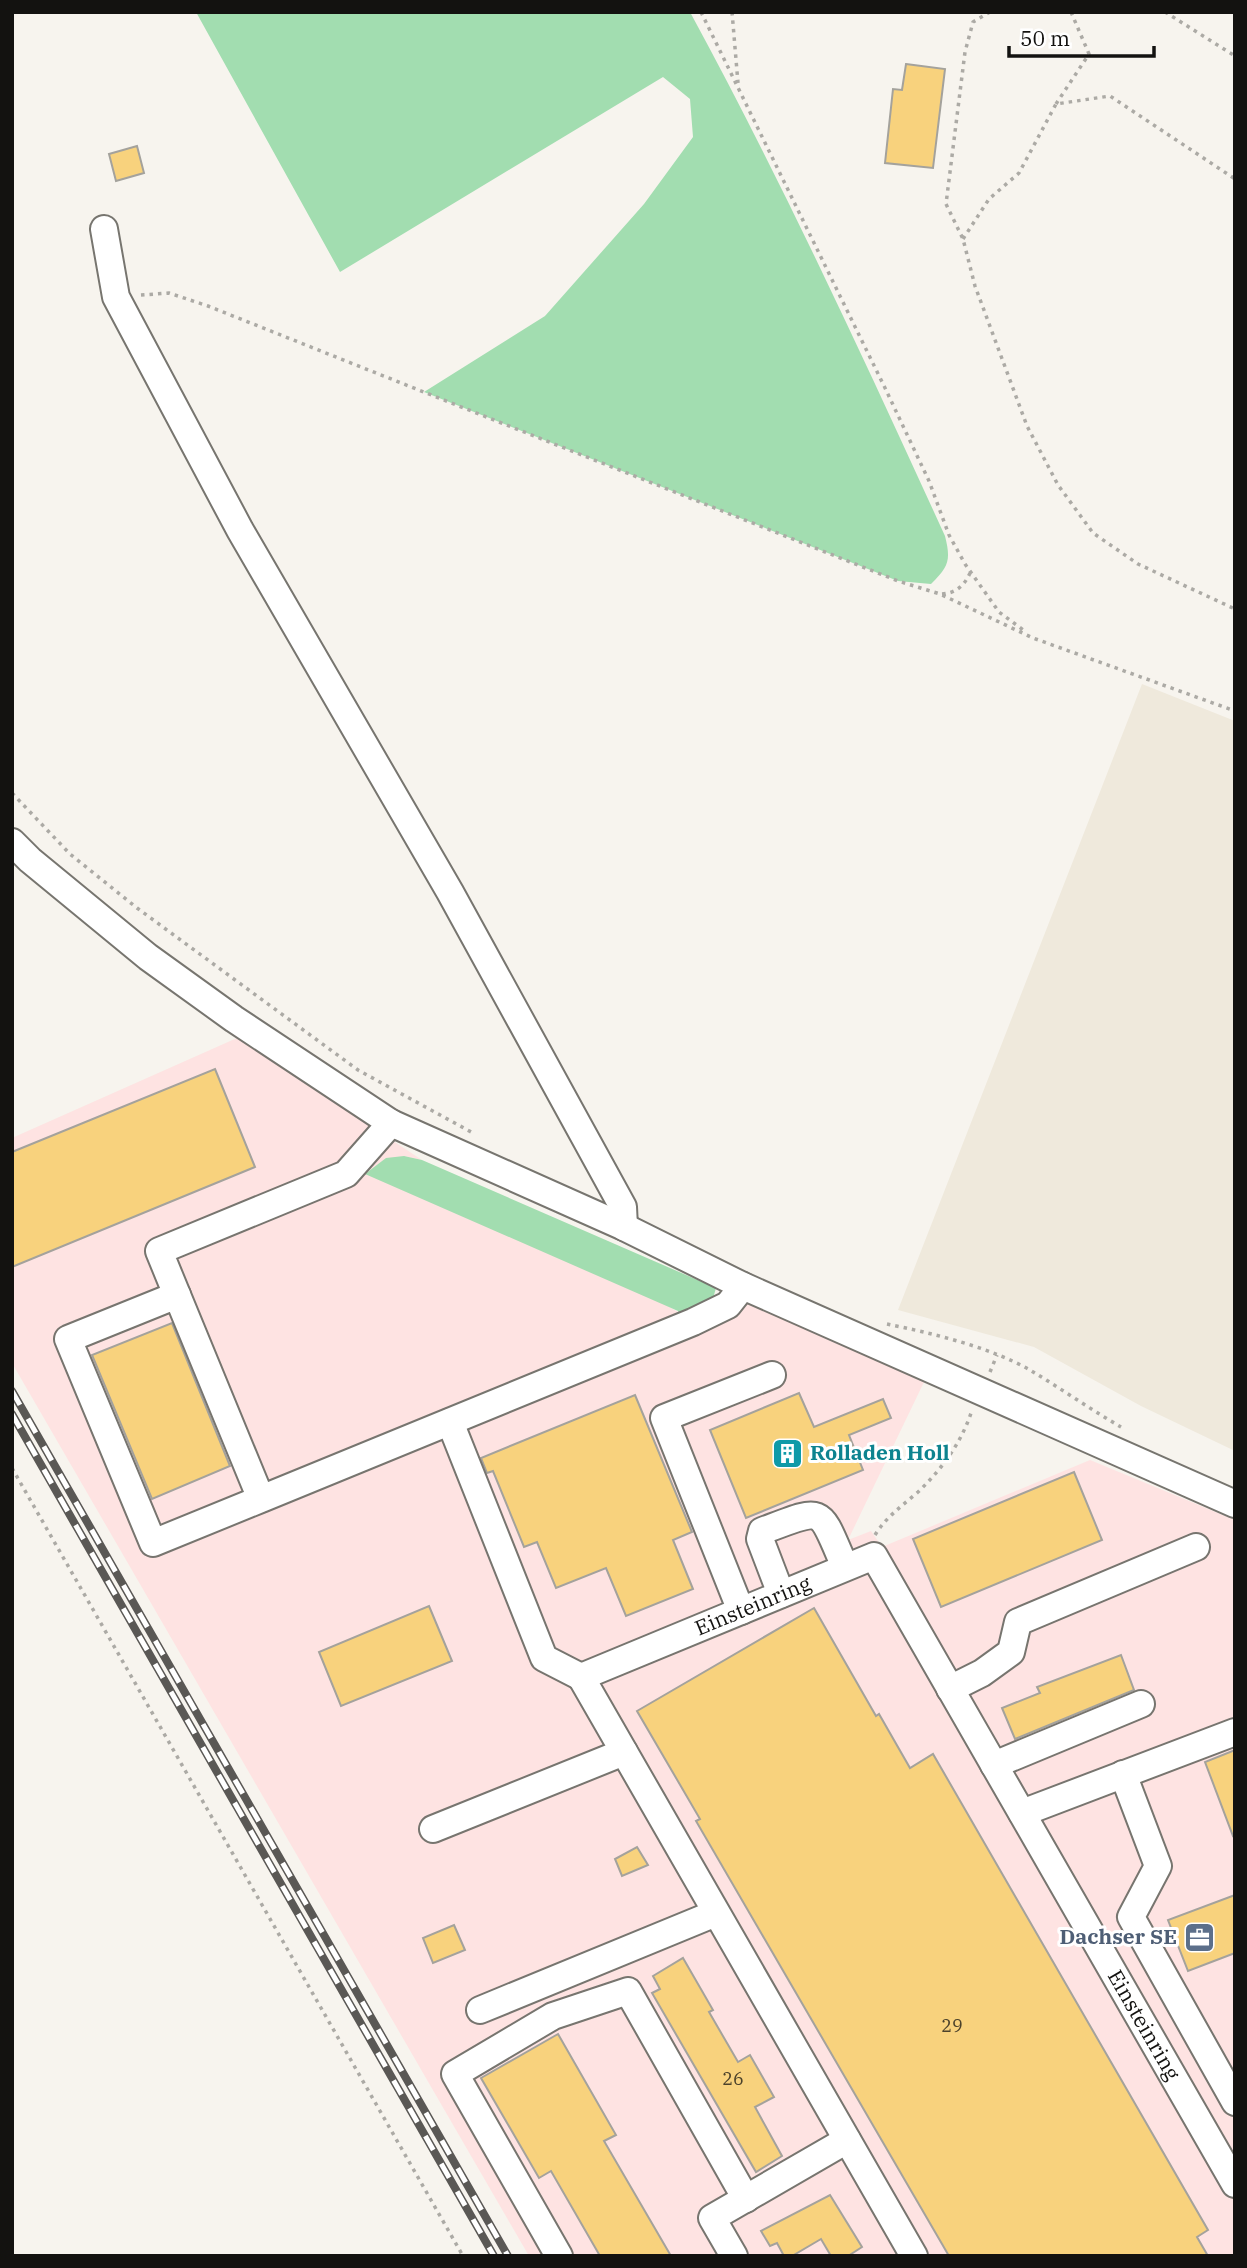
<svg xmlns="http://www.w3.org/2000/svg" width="1247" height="2268" viewBox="0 0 1247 2268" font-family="'IBM Plex Serif',serif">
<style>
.commercial{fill:#fee3e2}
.built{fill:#efe9dc}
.green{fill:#a2ddb0}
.building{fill:#f8d27d;stroke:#a4a29c;stroke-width:2}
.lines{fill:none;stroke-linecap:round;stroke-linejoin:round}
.minor-casing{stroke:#77756f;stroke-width:30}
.path{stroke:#acaaa5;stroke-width:3.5;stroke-dasharray:3.5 5;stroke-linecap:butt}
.minor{stroke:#fff;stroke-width:26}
.rail-casing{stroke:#5a5855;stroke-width:8}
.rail{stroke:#fff;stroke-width:5;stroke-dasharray:16;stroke-linecap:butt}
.labels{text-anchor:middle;stroke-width:6;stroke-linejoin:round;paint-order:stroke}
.number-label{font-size:18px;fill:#4c422b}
.culture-label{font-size:21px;font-weight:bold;fill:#0d838f;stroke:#fff;text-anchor:start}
.street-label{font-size:21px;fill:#131210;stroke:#fff}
.service-label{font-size:21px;font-weight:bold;fill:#4e5e75;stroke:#fff;text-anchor:end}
</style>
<rect width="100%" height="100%" fill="#f7f4ee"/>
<path class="commercial" d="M237 1038 422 1160 404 1156 678 1312 682 1323 736 1296 924 1382 848 1540 871 1531 882 1547 1090 1460 1235 1520V2256H529L12 1363V1138Z"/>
<path class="built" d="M1142 684 1235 721V1451L1141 1406 1034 1347 898 1310Z"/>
<g class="green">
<path d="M196 12H690C783 183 864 359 945 536 951 560 949 566 931 584L898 581 424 392 545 316 644 204 693 137 690 99 663 77 340 272Z"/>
<path d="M404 1156 422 1160 716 1288 710 1309 682 1323 678 1311 365 1174 386 1158Z"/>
</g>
<g class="building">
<path d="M906 64 945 69 933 168 885 163 893 89 902 90Z"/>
<path d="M137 146 144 173 116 181 109 154Z"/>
<path d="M215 1069 255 1167 12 1267V1152Z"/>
<path d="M172 1323 230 1466 152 1499 92 1355Z"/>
<path d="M799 1393 814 1427 883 1399 891 1418 849 1435 863 1470 746 1518 710 1430Z"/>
<path d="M635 1395 692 1532 673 1540 693 1589 626 1616 606 1568 556 1588 537 1542 524 1547 493 1471 487 1473 481 1458Z"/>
<path d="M1074 1472 1102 1540 941 1607 913 1539Z"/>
<path d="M429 1606 452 1661 341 1706 319 1652Z"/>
<path d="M814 1608 876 1716 879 1714 910 1768 933 1754 1208 2230 1197 2237 1208 2256H949L696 1821 700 1819 637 1711Z"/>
<path d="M1121 1655 1134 1690 1015 1739 1002 1708 1040 1693 1037 1687Z"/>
<path d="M1235 1750V1835L1233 1836 1205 1762Z"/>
<path d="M637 1847 648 1865 622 1876 615 1859Z"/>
<path d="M1235 1895V1953L1188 1971 1168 1920Z"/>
<path d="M454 1925 465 1950 433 1963 423 1938Z"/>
<path d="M683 1958 713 2010 709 2012 738 2062 750 2055 774 2097 755 2107 782 2156 756 2172 652 1993 660 1989 653 1976Z"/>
<path d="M558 2034 616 2135 604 2141 671 2256H600L551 2171 539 2178 481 2078Z"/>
<path d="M830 2195 862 2247 848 2256H831L821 2239 792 2256H784L777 2243 770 2246 761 2231Z"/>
</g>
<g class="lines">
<defs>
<g id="minor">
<path d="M104 229 116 297 240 530 450 892 623 1207 624 1227"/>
<path d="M12 842 30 860 148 957 234 1019 391 1123 624 1227 743 1286 1235 1504"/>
<path d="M177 1295 159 1251 346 1174 391 1123"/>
<path d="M450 1422 544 1658 581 1677"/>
<path d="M261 1499 153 1543 68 1339 177 1295 261 1499 693 1322 728 1305 743 1286"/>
<path d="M781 1594 760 1539 762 1531C826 1507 818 1505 845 1567"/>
<path d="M741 1611 664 1418 772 1375"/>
<path d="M950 1689 982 1673 1011 1652 1018 1622 1196 1547"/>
<path d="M994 1765 1141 1704"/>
<path d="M1123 1774 1158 1866 1131 1917 1235 2102"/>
<path d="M1022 1813 1235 1732"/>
<path d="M433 1829 624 1752"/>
<path d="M480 2010 716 1913"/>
<path d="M559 2256 455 2074 553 2016 628 1991 746 2199"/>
<path d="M734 2256 712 2218 847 2140"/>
<path id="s1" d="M914 2256 581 1677 874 1556 1235 2184"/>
</g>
</defs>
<use href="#minor" class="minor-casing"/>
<g class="path">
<path d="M701 12 886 390 929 481 949 535 965 564 999 612 1026 632"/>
<path d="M732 12 738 83"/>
<path d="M990 12 973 22 965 52 946 204 963 239 975 286 1027 426 1058 485 1093 533 1138 564 1235 609"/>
<path d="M1165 12 1235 56"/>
<path d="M1056 104 1089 54 1071 12"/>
<path d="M963 239 989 199 1019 173 1056 104 1110 96 1235 179"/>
<path d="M141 295 169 293 208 306 898 581 940 594 1033 638 1235 711"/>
<path d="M942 594C956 593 964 586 970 573"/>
<path d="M12 793 70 854 137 908 358 1070 473 1133"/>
<path d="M887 1324C931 1333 990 1347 1030 1370 1060 1388 1090 1409 1121 1427"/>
<path d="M990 1372 997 1355"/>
<path d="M12 1468 463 2256"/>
<path d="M875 1535C886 1517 902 1506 918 1492 942 1469 962 1442 972 1410"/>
</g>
<use href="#minor" class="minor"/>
<defs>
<g id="rail">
<path d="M12 1391 508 2256"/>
<path d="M12 1414 494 2256"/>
</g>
</defs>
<use href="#rail" class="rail-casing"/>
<use href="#rail" class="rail"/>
</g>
<defs>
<symbol id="building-square" viewBox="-11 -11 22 22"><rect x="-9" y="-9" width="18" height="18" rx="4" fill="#0f9aa8" stroke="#fff"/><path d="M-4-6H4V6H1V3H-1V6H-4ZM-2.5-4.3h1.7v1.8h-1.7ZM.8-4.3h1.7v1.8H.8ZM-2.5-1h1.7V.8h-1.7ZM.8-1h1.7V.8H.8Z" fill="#fff"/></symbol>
<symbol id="office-square" viewBox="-11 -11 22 22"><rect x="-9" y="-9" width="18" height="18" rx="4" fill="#5c6f8a" stroke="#fff"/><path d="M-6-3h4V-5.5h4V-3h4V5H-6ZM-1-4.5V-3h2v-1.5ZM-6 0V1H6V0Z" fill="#fff"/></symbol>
</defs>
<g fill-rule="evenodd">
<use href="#building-square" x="770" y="1436" width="35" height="35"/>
<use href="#office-square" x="1182" y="1920" width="35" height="35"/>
</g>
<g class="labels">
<g class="number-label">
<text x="952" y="2032">29</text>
<text x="733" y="2085">26</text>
</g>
<g class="culture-label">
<text x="810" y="1460">Rolladen Holl</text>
</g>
<g class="street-label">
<text dy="7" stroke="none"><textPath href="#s1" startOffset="854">Einsteinring</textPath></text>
<text dy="7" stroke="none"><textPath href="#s1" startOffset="1526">Einsteinring</textPath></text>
</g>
<g class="service-label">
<text x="1177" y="1944">Dachser SE</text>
</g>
</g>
<rect width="1247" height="2268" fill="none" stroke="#131210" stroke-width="28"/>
<path d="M1009 46v10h145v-10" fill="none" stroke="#131210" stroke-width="3.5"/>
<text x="1020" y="46" font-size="21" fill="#131210" stroke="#ffffff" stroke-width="5" paint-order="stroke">50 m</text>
</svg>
